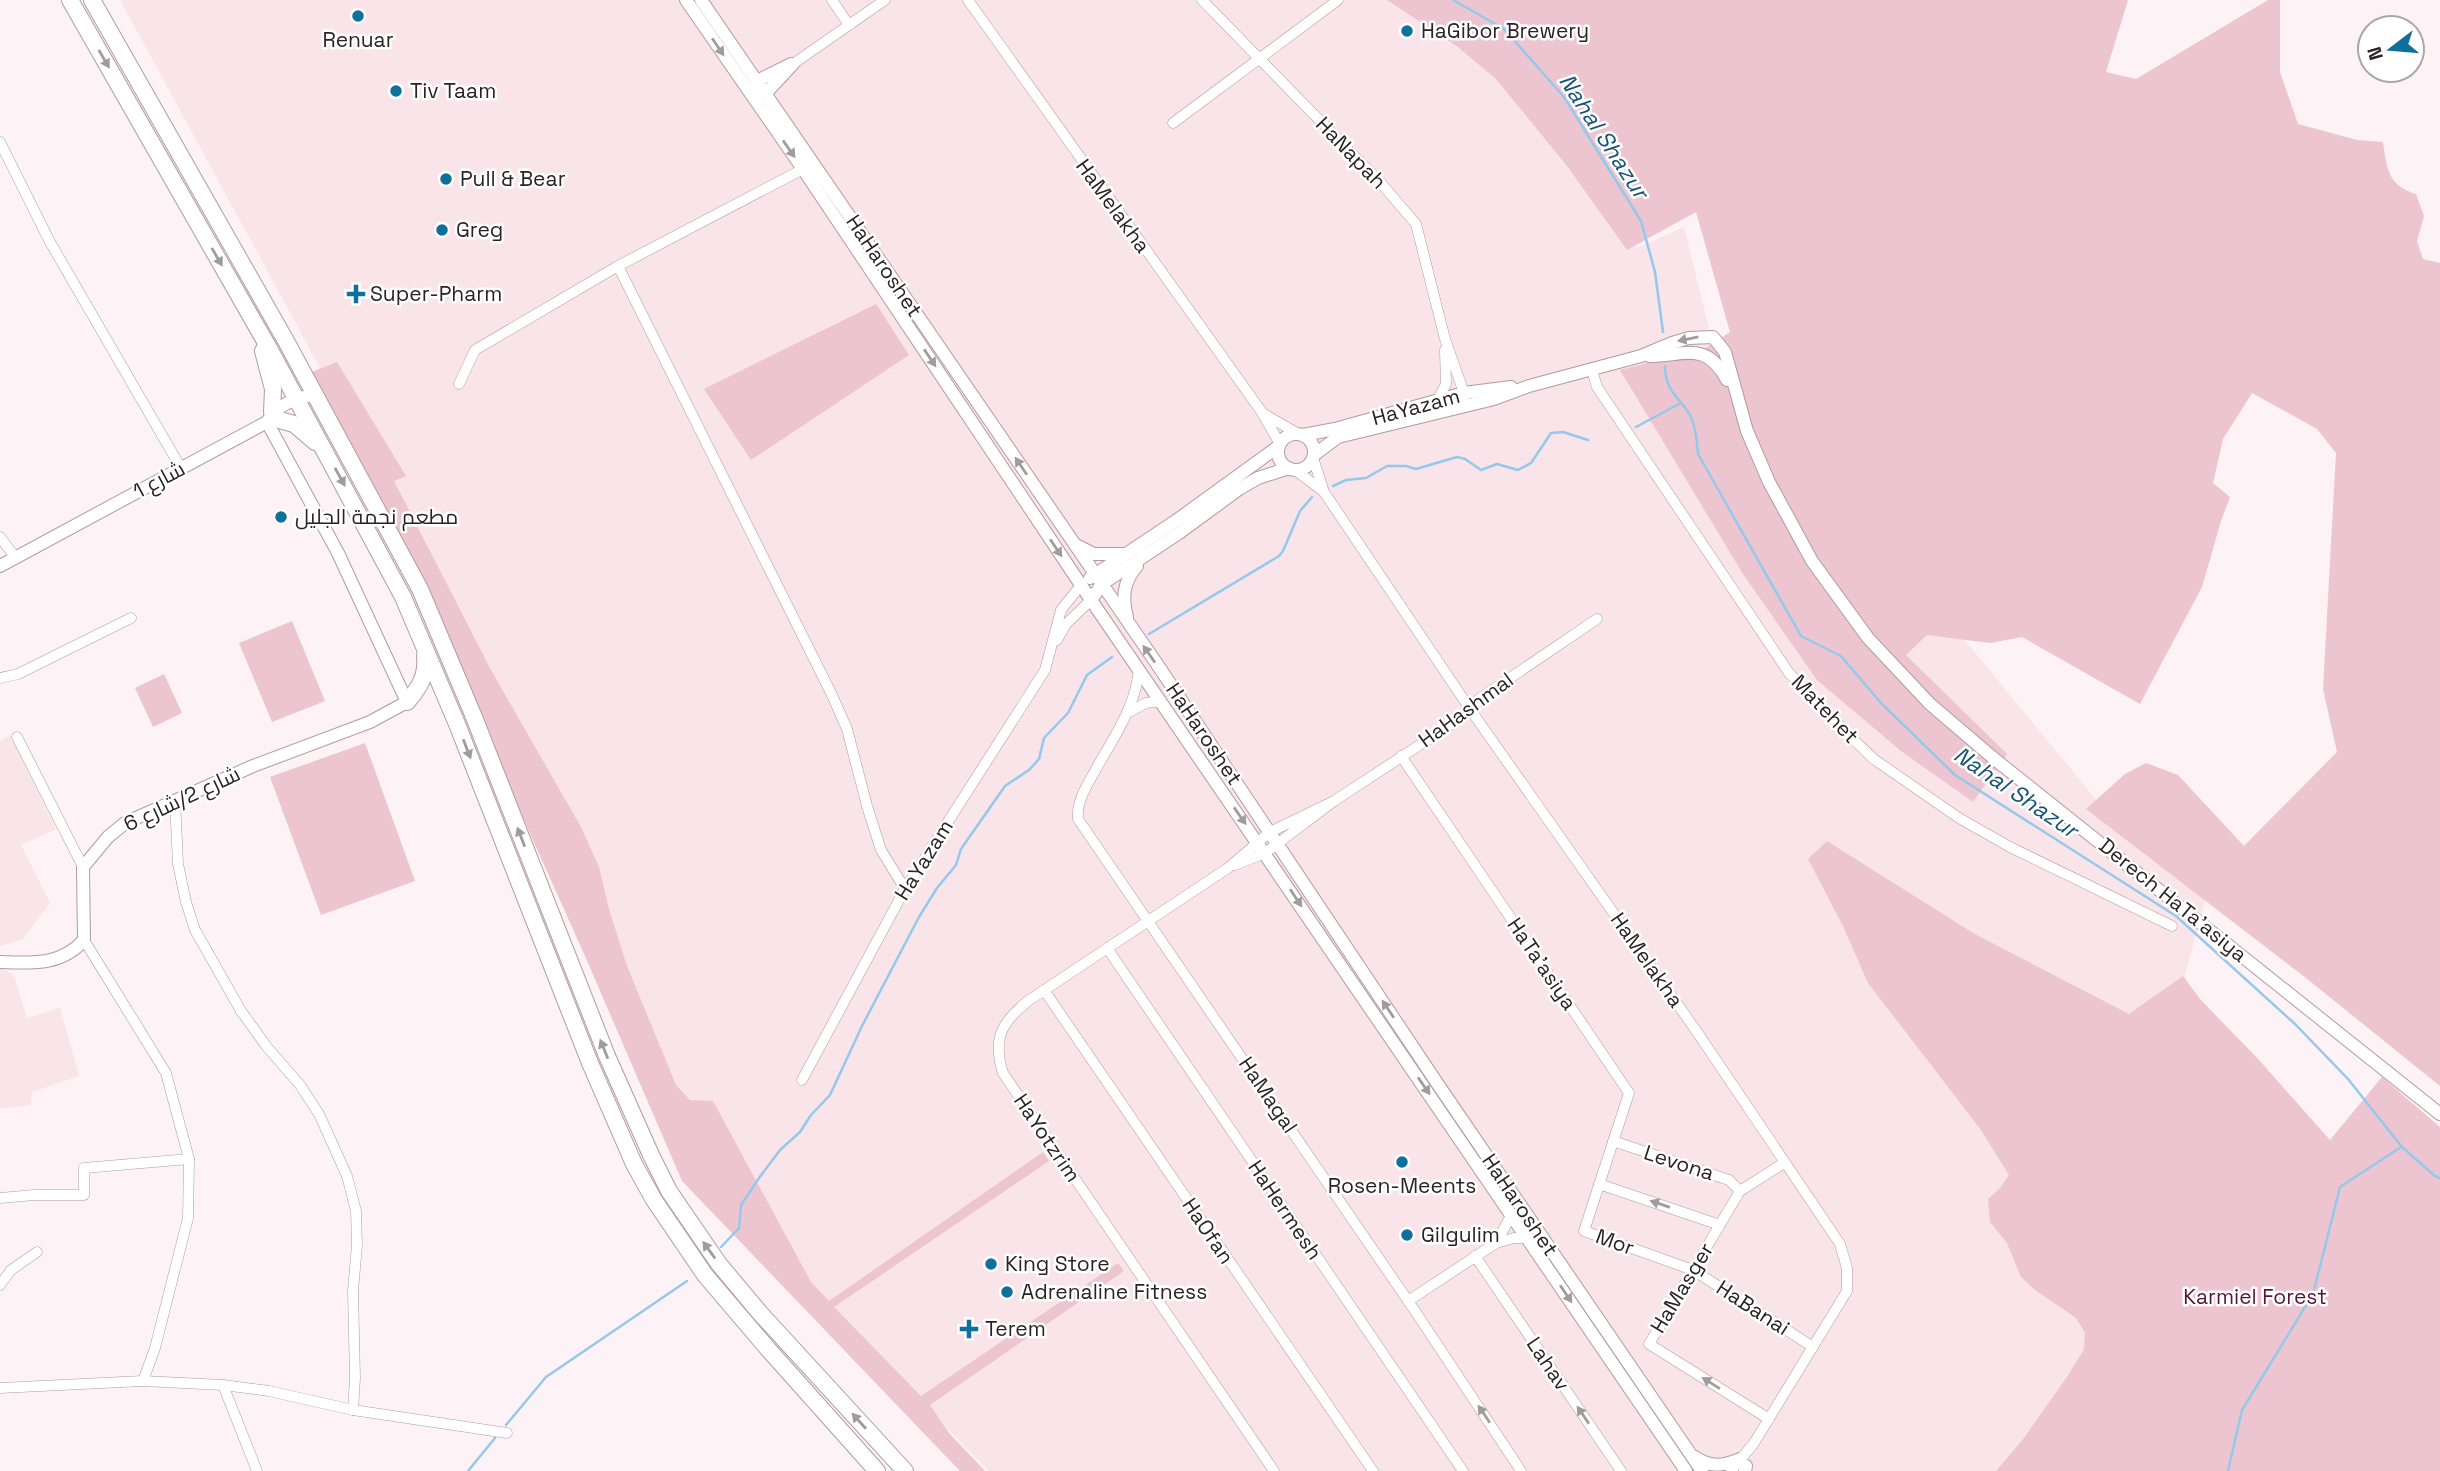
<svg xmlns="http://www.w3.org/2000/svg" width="2440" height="1471" viewBox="0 0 2440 1471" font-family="'Space Grotesk',Cairo,sans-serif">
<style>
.built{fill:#f9e4ea}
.green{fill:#ecc5d1}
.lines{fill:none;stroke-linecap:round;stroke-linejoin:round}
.stream{stroke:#95c8ea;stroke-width:2.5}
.minor-casing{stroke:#b29aa1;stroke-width:11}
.tertiary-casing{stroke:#b29aa1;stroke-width:14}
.trunk-casing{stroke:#b29aa1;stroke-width:18}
.minor{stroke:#fff;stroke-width:10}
.tertiary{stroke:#fff;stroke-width:12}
.trunk{stroke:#fff;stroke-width:16}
.oneway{fill:#a09c9d}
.poi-dot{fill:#0f6f9d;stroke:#fff;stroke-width:2.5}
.labels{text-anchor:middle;stroke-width:5;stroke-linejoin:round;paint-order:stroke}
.poi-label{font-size:21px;fill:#2b2225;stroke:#fff;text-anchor:start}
.street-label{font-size:21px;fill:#2b2225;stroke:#fff}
.park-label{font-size:21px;fill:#591633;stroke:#fff}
.water-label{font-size:23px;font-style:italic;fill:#165374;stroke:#fff}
</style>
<rect width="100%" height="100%" fill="#fdf2f5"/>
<g class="built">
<path d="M120 0H1465L1621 229 1637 248 1684 227 1709 329 2121 830 2205 900 2079 1372 2014 1471H989L715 1191 472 647Z"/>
<path d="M10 735 56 829 21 845 50 903 23 939 0 946V741Z"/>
<path d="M2 967 14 976 27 1018 60 1008 79 1076 32 1092 31 1105 0 1109V968Z"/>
</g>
<g class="green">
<path d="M1387 0H2128L2106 72 2136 79 2268 0H2280V72L2298 124 2357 140 2383 142C2387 168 2387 185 2416 194L2424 216 2417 241 2423 259 2440 263V1086L2306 978 2086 809 2125 774 2146 763 2178 775 2244 846 2337 752 2323 689 2336 453 2317 429 2252 393 2223 439 2213 483 2230 497 2221 521 2202 587 2140 704 2022 637 1990 643 1927 635 1906 655 2007 754 1973 802 1901 751 1817 680 1743 574 1620 370 1706 348 1730 332 1696 212 1627 250 1567 166 1496 79 1458 47Z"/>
<path d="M876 304 909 355 751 460 704 389Z"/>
<path d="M337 362 406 476 394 481 491 670 581 827 599 867 609 909 627 966 676 1085 690 1100 713 1101 811 1282 829 1301 1043 1152 1049 1161 834 1307 921 1396 1118 1263 1124 1271 930 1405 949 1433 985 1471H960L682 1181 585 956 497 760 309 373Z"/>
<path d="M292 621 325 701 272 722 239 643Z"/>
<path d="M164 674 182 713 153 727 135 688Z"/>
<path d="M365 743 415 881 321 915 270 777Z"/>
<path d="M1827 841 1973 933 2129 1014 2183 976 2200 999 2259 1060 2330 1140 2382 1077 2440 1127V1471H1996L2024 1438 2069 1374 2084 1349 2085 1333 2076 1318 2035 1290 2021 1277 2007 1243 1990 1222 1988 1199 2000 1188 2009 1175 1981 1130 1868 983 1843 926 1808 859Z"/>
</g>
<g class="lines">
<g class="stream">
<path d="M1453 0 1504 29 1564 97 1641 221 1655 272 1663 332"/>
<path d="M1665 366C1665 391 1678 396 1690 415 1696 428 1697 441 1698 454L1801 636 1841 656 1881 703 1955 775 2176 916 2295 1024 2348 1079 2402 1147 2435 1176 2440 1178"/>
<path d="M1636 427 1679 404"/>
<path d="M1333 486 1346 480 1366 478 1387 466H1406L1416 469 1457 457 1465 459 1481 470 1497 464 1518 470 1531 463 1551 433 1563 432 1588 440"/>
<path d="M1149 634 1279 556 1283 551 1300 511 1312 497"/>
<path d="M721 1247 739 1228 741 1205 759 1178 780 1150 800 1132 811 1115 830 1095 862 1026 919 917 937 888 956 865 961 849 1005 786 1029 770 1039 759 1044 738 1068 713 1087 675 1112 657"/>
<path d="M506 1425 546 1377 687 1281"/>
<path d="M468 1471 495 1438"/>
<path d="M2228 1471 2242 1410 2313 1294 2340 1187 2401 1147"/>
</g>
<defs>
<g id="minor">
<path d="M832 0 849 25"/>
<path d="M968 0 1261 411 1280 444"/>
<path d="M1202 0 1380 182 1416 224 1445 339 1464 393V400"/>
<path d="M793 64 885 0"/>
<path d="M1173 123 1338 0"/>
<path d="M0 142 50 242 181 468"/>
<path d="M803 169 618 266 832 695 847 729 867 806 881 850 905 889"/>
<path d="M1592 370 1597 387 1789 673 1855 741 1875 760 1959 818 2010 847 2172 926"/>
<path d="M459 384 475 350 618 266"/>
<path d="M1437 401 1446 384 1445 350"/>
<path d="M1264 414 1297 433"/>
<path d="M1313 458 1324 492 1470 709 1695 1029 1840 1244 1847 1268V1291L1754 1443 1731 1471"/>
<path d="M1295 470 1323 491"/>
<path d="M0 537 15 557"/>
<path d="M1057 640 1066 624 1091 600"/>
<path d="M1139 669C1136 706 1114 737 1096 769 1088 784 1076 801 1078 819L1415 1311 1521 1471"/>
<path d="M0 678 18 674 131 618"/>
<path d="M1127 713 1146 703 1161 701"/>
<path d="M17 737 83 867"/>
<path d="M1401 756 1629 1093 1584 1231 1693 1270 1813 1347"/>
<path d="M175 800 178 864 186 902 195 930 241 1011 267 1047 300 1085 319 1114 347 1176 356 1211 357 1245 353 1291 355 1378 353 1410"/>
<path d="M1235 865 1265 853 1334 801 1464 716 1479 699 1597 619"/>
<path d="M84 940 166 1073 189 1159 188 1218 155 1348 143 1381"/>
<path d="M1107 948 1463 1471"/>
<path d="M1044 990 1373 1471"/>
<path d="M802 1080 905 889 1045 670 1061 610 1081 585"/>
<path d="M1613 1141 1729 1180 1740 1191"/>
<path d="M1599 1184 1720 1225"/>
<path d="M0 1198 34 1195H84V1168L189 1159"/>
<path d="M1496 1243 1512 1214"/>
<path d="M1475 1256 1621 1471"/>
<path d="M0 1285 11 1270 37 1252"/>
<path d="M1408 1301 1496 1243 1514 1238H1529"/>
<path d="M223 1385 257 1471"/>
<path d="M0 1388 143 1381 223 1385 269 1391 353 1410 507 1433"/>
<path d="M1769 1419 1649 1344 1740 1191 1784 1163"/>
<path d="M1274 1471 1003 1073C992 1038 1002 1022 1028 1001L1228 868 1270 832 1334 801"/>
</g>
<g id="tertiary">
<path d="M686 0 803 169 1091 600 1686 1471"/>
<path d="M701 0 1159 667 1437 1083 1702 1471"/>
<path d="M754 87 757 81 791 64"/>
<path d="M757 94H765L793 64"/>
<path d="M1649 356C1685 356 1706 340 1727 380"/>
<circle cx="1296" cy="452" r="18"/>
<path d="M1303 435 1335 429 1464 393 1511 387"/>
<path d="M1314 455 1338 437 1494 399 1529 386 1641 356 1672 343 1689 338 1713 337 1725 352 1747 431 1769 482 1812 561 1868 638 1930 704 1992 757 2440 1114"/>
<path d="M1078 546 1094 554H1124"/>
<path d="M0 566 267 422C278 403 295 399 316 394"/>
<path d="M1090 578 1177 520 1279 446"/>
<path d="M1091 600 1102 584 1179 533 1239 489 1258 478 1289 468"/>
<path d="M1127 617C1122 598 1123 582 1137 566"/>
<path d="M0 962C32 963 61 966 84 940L83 867 108 837 125 823 253 766 370 722 407 702 338 553 267 422"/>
<path d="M1695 1457C1711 1468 1723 1466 1740 1459"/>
<path d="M1745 1471 1746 1466"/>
</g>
<g id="trunk">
<path d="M70 0 270 350 403 597 457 724 590 1063 634 1164 654 1200 705 1275 768 1349 877 1471"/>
<path d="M92 0 286 341 420 589 474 717 607 1056 651 1155 669 1191 719 1264 760 1313 905 1471"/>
<path d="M263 351 273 389 272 412"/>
<path d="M276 419 294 424 315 442"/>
<path d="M407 702C420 687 427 676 425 655"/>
</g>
</defs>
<use href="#minor" class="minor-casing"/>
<use href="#tertiary" class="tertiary-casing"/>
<use href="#trunk" class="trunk-casing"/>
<use href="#minor" class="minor"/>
<use href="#tertiary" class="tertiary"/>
<use href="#trunk" class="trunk"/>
</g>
<defs><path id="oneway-solid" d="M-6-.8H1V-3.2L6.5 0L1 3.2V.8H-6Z" transform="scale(1.75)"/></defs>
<g class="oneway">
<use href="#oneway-solid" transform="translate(718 47) rotate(56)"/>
<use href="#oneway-solid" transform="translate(104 59) rotate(60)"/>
<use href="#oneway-solid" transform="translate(789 149) rotate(55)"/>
<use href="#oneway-solid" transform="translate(217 257) rotate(60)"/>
<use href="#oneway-solid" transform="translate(1688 339) rotate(169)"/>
<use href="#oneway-solid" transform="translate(930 358) rotate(56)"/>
<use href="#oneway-solid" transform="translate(1021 466) rotate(-124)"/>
<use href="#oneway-solid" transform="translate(340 477) rotate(61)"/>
<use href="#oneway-solid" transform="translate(1056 548) rotate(56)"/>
<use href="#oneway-solid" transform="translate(1149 654) rotate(-125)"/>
<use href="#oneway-solid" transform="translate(467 749) rotate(69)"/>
<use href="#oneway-solid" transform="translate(1240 816) rotate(55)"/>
<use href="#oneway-solid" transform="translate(521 837) rotate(-111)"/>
<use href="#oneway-solid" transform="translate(1296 898) rotate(56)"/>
<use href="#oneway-solid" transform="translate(1388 1009) rotate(-124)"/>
<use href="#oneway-solid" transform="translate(604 1049) rotate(-112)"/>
<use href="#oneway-solid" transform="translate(1424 1086) rotate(55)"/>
<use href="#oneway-solid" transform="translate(1660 1204) rotate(-161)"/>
<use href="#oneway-solid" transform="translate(709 1250) rotate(-126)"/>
<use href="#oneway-solid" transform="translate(1566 1294) rotate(56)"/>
<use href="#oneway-solid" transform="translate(1711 1383) rotate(-148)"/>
<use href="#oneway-solid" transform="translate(1484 1414) rotate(-124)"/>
<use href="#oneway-solid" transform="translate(1583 1415) rotate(-124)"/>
<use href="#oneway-solid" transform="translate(859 1421) rotate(-132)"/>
</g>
<g class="poi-dot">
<circle cx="358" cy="16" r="7"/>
<circle cx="1407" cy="31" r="7"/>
<circle cx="396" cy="91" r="7"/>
<circle cx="446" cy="179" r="7"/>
<circle cx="442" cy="230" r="7"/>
<path d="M352.5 283.5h7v7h7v7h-7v7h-7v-7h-7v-7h7z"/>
<circle cx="281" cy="517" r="7"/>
<circle cx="1402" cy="1162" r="7"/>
<circle cx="1407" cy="1235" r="7"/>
<circle cx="991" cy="1264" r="7"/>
<circle cx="1007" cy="1292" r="7"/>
<path d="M965.5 1318.5h7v7h7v7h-7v7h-7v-7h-7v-7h7z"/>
</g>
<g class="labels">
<g class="poi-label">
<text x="1421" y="38">HaGibor Brewery</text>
<text x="358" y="47" text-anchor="middle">Renuar</text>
<text x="410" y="98">Tiv Taam</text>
<text x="460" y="186">Pull &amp; Bear</text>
<text x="456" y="237">Greg</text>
<text x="370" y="301">Super-Pharm</text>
<text x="295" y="524">مطعم نجمة الجليل</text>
<text x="1402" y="1193" text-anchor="middle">Rosen-Meents</text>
<text x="1421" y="1242">Gilgulim</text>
<text x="1005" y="1271">King Store</text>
<text x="1021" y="1299">Adrenaline Fitness</text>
<text x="985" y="1336">Terem</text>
</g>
<g class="street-label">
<text transform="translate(1351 153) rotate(46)" y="7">HaNapah</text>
<text transform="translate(1113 206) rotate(54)" y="7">HaMelakha</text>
<text transform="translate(884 266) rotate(56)" y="7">HaHaroshet</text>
<text transform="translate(1416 407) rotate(-15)" y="7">HaYazam</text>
<text transform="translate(159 480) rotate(-28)" y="7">شارع 1</text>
<text transform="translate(1825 709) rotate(46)" y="7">Matehet</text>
<text transform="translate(1466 710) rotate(-36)" y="7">HaHashmal</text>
<text transform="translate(1204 734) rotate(56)" y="7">HaHaroshet</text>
<text transform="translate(182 799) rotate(-25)" y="7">شارع 2/شارع 6</text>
<text transform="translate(924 860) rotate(-58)" y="7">HaYazam</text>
<text transform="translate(2173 900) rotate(39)" y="7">Derech HaTa'asiya</text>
<text transform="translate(1647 960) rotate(55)" y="7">HaMelakha</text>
<text transform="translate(1542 964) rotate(56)" y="7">HaTa'asiya</text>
<text transform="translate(1268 1095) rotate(56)" y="7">HaMagal</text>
<text transform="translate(1047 1138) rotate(56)" y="7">HaYotzrim</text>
<text transform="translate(1679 1163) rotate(18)" y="7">Levona</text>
<text transform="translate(1520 1205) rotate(56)" y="7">HaHaroshet</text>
<text transform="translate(1285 1210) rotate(56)" y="7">HaHermesh</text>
<text transform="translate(1208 1231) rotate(56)" y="7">HaOfan</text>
<text transform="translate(1615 1242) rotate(20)" y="7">Mor</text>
<text transform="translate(1682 1288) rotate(-59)" y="7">HaMasger</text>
<text transform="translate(1753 1308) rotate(33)" y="7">HaBanai</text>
<text transform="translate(1548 1364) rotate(56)" y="7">Lahav</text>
</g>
<g class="park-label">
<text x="2255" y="1304">Karmiel Forest</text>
</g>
<g class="water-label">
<text transform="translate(1604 136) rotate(57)" y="8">Nahal Shazur</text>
<text transform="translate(2016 792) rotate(34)" y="8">Nahal Shazur</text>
</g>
</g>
<g transform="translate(2391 49) rotate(254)"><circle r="33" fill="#ffffff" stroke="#aaa7a8" stroke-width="2"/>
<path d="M0-5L12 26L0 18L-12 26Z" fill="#0f6f9d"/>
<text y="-10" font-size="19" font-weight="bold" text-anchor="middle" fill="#2b2225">N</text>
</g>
</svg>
